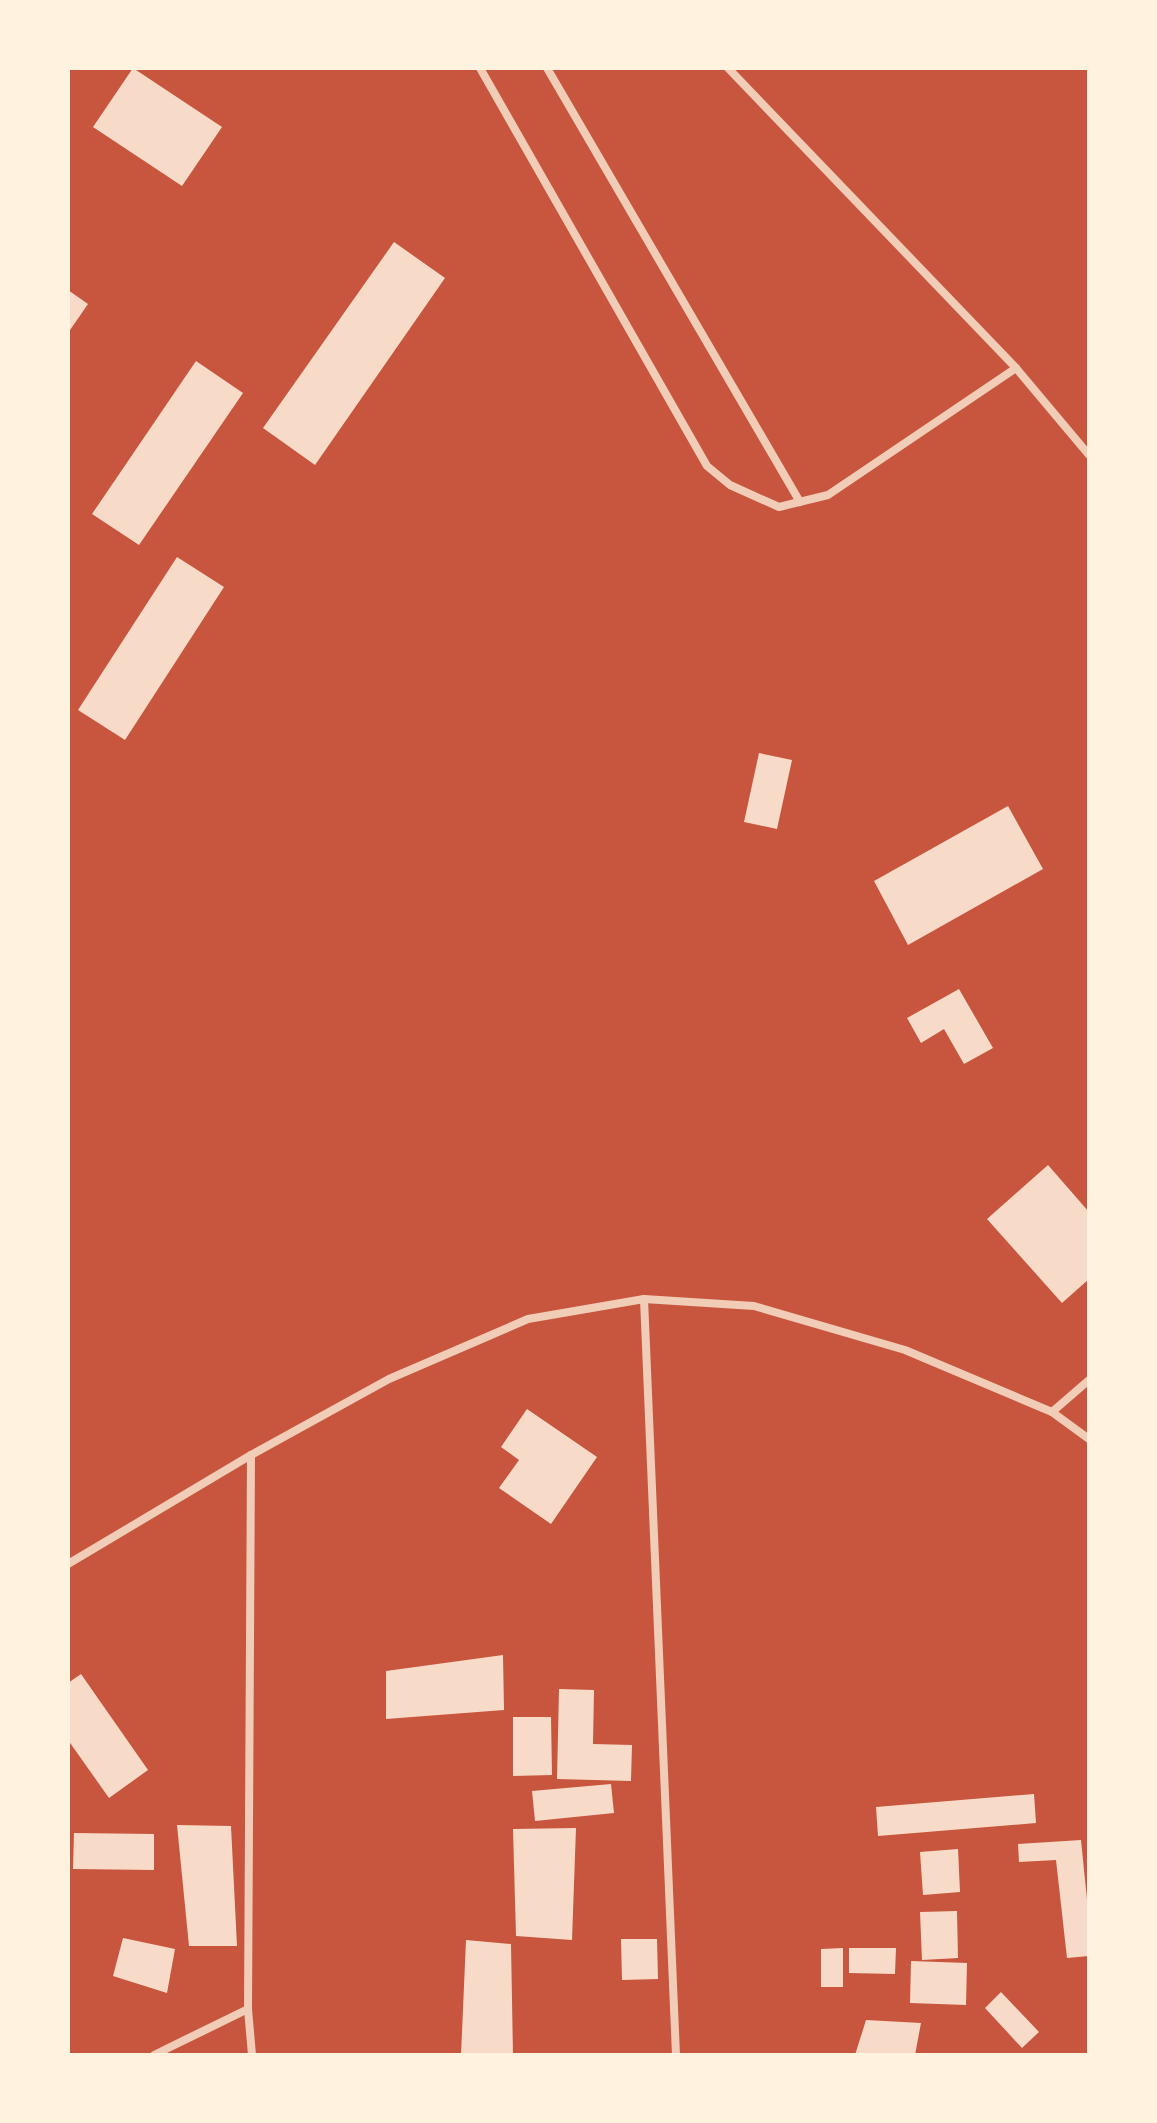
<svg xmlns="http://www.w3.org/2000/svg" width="1157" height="2123" viewBox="0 0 1157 2123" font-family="Barlow,sans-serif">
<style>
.building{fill:#f7dbc8}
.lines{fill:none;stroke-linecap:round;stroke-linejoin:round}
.minor{stroke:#f1ccb7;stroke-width:8}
</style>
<rect width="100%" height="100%" fill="#c8553d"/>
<g class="building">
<path d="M133 68 222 127 182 186 93 127Z"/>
<path d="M394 242 445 278 315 465 263 428Z"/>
<path d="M68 290 88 304 68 333Z"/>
<path d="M196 361 243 393 139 545 92 514Z"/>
<path d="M177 557 224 587 125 740 78 710Z"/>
<path d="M759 753 792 760 777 829 744 822Z"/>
<path d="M1008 806 1043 869 908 945 874 881Z"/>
<path d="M959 989 993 1048 964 1064 944 1029 921 1043 907 1018Z"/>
<path d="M1048 1165 1089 1212V1279L1062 1303 987 1219Z"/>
<path d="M527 1409 597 1457 551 1524 499 1488 519 1460 501 1447Z"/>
<path d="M503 1655 504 1710 386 1719V1671Z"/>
<path d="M81 1674 148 1770 109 1798 68 1740V1683Z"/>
<path d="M559 1689 594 1690 593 1744 632 1745 631 1781 557 1779Z"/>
<path d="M513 1717H551L552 1775 513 1776Z"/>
<path d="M611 1784 614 1813 535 1821 532 1791Z"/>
<path d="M1034 1794 1036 1823 878 1836 876 1807Z"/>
<path d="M177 1825 231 1826 237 1946H189Z"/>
<path d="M576 1828 572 1940 516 1936 513 1829Z"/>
<path d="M74 1833 154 1834V1870L73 1869Z"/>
<path d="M1081 1840 1089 1919V1956L1067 1958 1056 1860 1019 1862 1018 1844Z"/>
<path d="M958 1849 960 1892 923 1895 920 1852Z"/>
<path d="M957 1911 958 1958 922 1960 920 1912Z"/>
<path d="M123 1938 175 1949 167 1993 113 1976Z"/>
<path d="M621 1939H657L658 1979 622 1980Z"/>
<path d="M466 1940 511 1944 513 2055H461Z"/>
<path d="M843 1948V1987H821V1949Z"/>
<path d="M849 1948H896L895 1974 849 1973Z"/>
<path d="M911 1961 967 1963 966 2005 910 2003Z"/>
<path d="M1001 1992 1039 2032 1022 2048 985 2008Z"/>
<path d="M866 2020 921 2023 915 2055H855Z"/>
</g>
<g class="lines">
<g class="minor">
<path d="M480 68 707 466 730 485 779 507 828 495 1016 368"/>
<path d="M547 68 800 502"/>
<path d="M728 68 1016 368 1089 455"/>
<path d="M644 1299 676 2055"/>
<path d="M1052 1412 1089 1439"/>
<path d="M251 1455 248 2009 252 2055"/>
<path d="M68 1564 251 1455 389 1379 528 1319 644 1299 754 1306 905 1350 1052 1412 1089 1380"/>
<path d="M154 2055 248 2009"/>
</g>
</g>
<rect width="1157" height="2123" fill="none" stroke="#fff3e0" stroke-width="140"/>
</svg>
